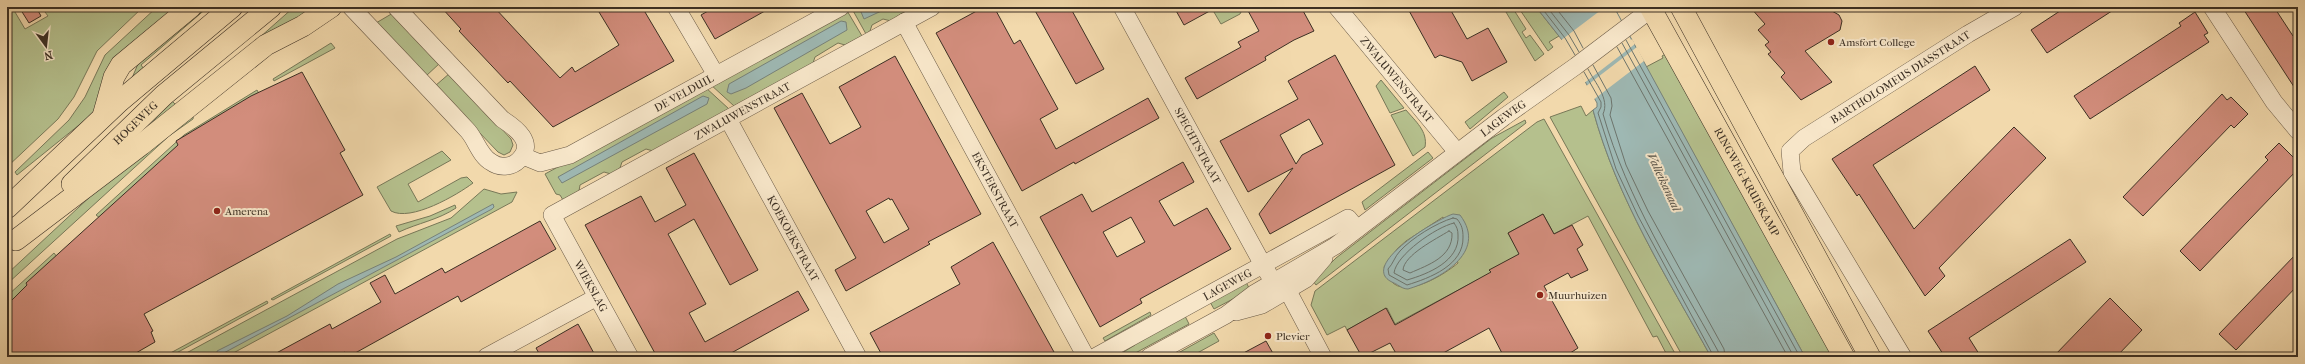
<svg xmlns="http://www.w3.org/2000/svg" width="2305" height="364" viewBox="0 0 2305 364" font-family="'IM FELL French Canon',serif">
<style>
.green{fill:#b5c08d;stroke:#787858;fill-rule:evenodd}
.water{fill:#9eb8b3;stroke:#77827a}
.pier{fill:#f2d9ac}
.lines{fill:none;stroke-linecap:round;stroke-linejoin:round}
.shore{stroke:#6d746c;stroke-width:1}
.building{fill:#d28d7c;stroke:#3c3024;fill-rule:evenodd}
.minor-casing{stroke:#6a5a46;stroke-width:18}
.major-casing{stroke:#3c3024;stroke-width:22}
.minor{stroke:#f7e6c9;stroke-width:17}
.major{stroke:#f2d9ac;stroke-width:21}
.poi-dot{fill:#8f2418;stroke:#f7e6c9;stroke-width:1.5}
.labels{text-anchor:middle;stroke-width:4;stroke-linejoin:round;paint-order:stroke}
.poi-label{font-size:11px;fill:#3c3024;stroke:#f7e6c9;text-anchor:start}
.street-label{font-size:11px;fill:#3c3024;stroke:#f7e6c9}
.water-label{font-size:12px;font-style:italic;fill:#504b41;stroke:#f7e6c9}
</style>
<rect width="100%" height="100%" fill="#f2d9ac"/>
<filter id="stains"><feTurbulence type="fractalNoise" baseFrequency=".005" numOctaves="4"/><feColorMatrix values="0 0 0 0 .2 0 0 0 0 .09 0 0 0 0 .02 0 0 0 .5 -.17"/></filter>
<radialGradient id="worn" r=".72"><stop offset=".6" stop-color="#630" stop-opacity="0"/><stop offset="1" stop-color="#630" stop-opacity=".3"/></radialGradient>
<g class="green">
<path d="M7 7H12L25 29 48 16 45 12 53 7H143L97 51 74 97 58 119 7 167Z"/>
<path d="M157 7H183L89 117 17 175 15 172 69 120 85 97 105 55Z"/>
<path d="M198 7H208L141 65 144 69 132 78 138 64Z"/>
<path d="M294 7H309L313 13 138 142 133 136 171 100 176 105 259 38Z"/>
<path d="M851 7H911L891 21 883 19 872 25 870 31 866 34Z"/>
<path d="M1211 7H1240L1242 10 1240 14 1221 24Z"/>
<path d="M1503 7H1512L1526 29 1522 32 1526 38 1530 35 1544 54 1535 61Z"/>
<path d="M1518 7H1536L1559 36 1549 42 1553 47 1548 51Z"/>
<path d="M846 9 862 36 845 45 838 43 815 57 813 63 734 106 710 84Z"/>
<path d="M393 13 440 63 426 76 376 23Z"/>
<path d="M331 43 335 48 274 81 273 79Z"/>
<path d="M1667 53 1833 357H1805L1646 67 1663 58 1662 56Z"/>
<path d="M450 73 511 139 513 145 510 152 504 155 498 152 435 86Z"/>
<path d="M1381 80 1404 108 1390 113 1376 86Z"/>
<path d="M705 87 729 109 653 151 646 149 622 162 620 168 611 174 604 172 580 185 579 191 563 200 560 195 556 194 545 174Z"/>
<path d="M257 90 262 99 100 218 96 215 184 135Z"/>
<path d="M1504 92 1508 97 1470 129 1465 122Z"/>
<path d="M1581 106 1586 116 1593 110C1617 199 1667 277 1711 357H1683L1550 117Z"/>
<path d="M1406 110C1415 121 1428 131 1425 147L1413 156 1391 115Z"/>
<path d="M194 111 193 119 169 136 7 284V274L108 180Z"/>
<path d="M1544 119 1677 357H1668L1657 336 1653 337 1588 216 1554 234 1543 214 1508 233 1520 254 1490 270 1492 275 1477 280 1395 324 1387 308 1347 330 1345 326 1327 335 1311 305 1315 291 1537 122ZM1443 217 1458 263C1445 274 1406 299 1391 281 1388 278 1386 271 1384 267L1397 249 1406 241Z"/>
<path d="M1525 120 1526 123 1316 285 1313 281 1336 258 1492 138Z"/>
<path d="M442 151 451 160 408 184 418 202 461 178 467 177 473 183C457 195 411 222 391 211L377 187Z"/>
<path d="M1428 152 1433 158 1365 210 1362 202Z"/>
<path d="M484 189 501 194 517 192 512 202 226 357H179L397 239 451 218Z"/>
<path d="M455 205 456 208C438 220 418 223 399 232L396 226 430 216Z"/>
<path d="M390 234 391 236 273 300 271 299Z"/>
<path d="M54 253 57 257 7 305V296Z"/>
<path d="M1246 282 1250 290 1214 309 1210 302Z"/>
<path d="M267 301 268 303 169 357H163Z"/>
<path d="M1150 312 1151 315 1105 341 1103 338Z"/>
<path d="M1185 316 1189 324 1128 357H1109L1116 353 1117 356 1135 345V343Z"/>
<path d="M1214 333 1219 341 1190 357H1171Z"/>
</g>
<g class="water">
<path d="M865 7H890L864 19 861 12Z"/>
<path d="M1536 7H1614L1805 357H1711C1667 277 1617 199 1593 110L1597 107V103L1562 40Z"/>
<path d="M841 21 846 22 847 30 746 88 731 94 727 92 729 84Z"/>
<path d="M703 96 709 98 707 104 562 183 558 177Z"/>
<path d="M493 204 494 207 492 209 220 355H217V351L287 316 338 284 396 257Z"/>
<path d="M1453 214 1460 215C1489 253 1438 280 1408 289 1402 289 1399 285 1394 283 1355 267 1437 219 1453 214Z"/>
</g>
<g class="pier">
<path d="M1605 7H1616L1614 8 1631 40 1632 39 1635 44 1583 84 1584 81 1562 42 1560 41Z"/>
<path d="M1637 47 1644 61 1593 100 1585 87Z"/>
</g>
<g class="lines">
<g class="shore">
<path d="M1541 7 1565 38 1575 55"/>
<path d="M1547 7 1569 35 1579 52"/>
<path d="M1555 7 1574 31 1583 48"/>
<path d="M1626 40 1800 357"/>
<path d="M1622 43 1794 357"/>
<path d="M1617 47 1788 357"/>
<path d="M1593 65 1611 98 1612 106 1610 115 1626 165 1648 211 1724 349 1725 357"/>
<path d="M1588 69C1595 83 1610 99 1603 114 1627 199 1676 275 1718 351L1719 357"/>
<path d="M1584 72 1601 102V107L1598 113 1616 169 1638 216 1714 357"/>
<path d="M1453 218 1457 219C1462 225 1463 230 1463 237 1464 265 1430 278 1407 285L1389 275 1388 269C1393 264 1395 256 1400 251 1412 238 1436 223 1453 218Z"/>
<path d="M1454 223C1457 227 1458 230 1458 235 1460 261 1428 274 1407 280L1394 273C1396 255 1436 227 1454 223Z"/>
<path d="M1449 231 1452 233C1453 257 1428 265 1410 273L1403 270C1404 255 1436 239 1449 231Z"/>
</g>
</g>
<g class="building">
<path d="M19 7H36L41 16 29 23Z"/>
<path d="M441 7H494L560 78 572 67 575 72 619 45 599 12 607 7H642L674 61 553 127 510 81 508 83 459 31 461 29Z"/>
<path d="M715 7H772L715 39 701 15Z"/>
<path d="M984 7H994L1014 44 1020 40 1058 109 1040 119 1056 149 1148 98 1159 118 1075 164 1074 162 1022 191 936 33Z"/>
<path d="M1033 7H1070L1104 69 1076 84Z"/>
<path d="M1174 7H1217L1184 25Z"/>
<path d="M1246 7H1301L1314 31 1294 40 1265 57 1266 60 1197 99 1185 78 1241 47 1238 42 1259 31Z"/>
<path d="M1407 7H1449L1467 39 1488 28 1507 62 1472 81 1462 62 1440 55 1435 58Z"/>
<path d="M1750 7H1825L1839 15 1842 21 1840 30 1805 51 1832 82 1801 100 1781 77 1785 73 1768 54 1771 52 1765 45 1769 42 1758 30 1765 24Z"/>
<path d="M2066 7H2118L2047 53 2031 30Z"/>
<path d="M2242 7H2274L2293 36 2298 33V93Z"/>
<path d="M2195 12 2208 33 2204 35 2209 42 2090 119 2074 96 2181 26 2179 23Z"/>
<path d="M1335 55 1395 165 1270 234 1259 214 1293 168 1248 192 1220 141 1298 99 1288 81ZM1309 119 1323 144 1302 155 1296 164 1280 135Z"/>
<path d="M895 56 981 214 928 242 930 244 846 291 835 270 856 258 774 108 802 93 830 144 861 127 839 87ZM889 198 890 200 892 199 909 229 884 243 866 211Z"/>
<path d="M1975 66 1990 90 1873 165 1914 229 2014 127 2046 158 1939 268 1945 276 1925 296 1859 194 1857 196 1832 159Z"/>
<path d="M302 72 345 150 340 153 363 195 144 314 153 331 151 332 155 342 129 357H7V305L27 285 26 283 178 145 176 141 251 96Z"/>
<path d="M2222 94 2227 100 2231 97 2248 114 2234 128 2231 125 2143 216 2123 197Z"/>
<path d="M2279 143 2298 162V169L2200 271 2180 251 2268 160 2265 157Z"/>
<path d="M694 153 758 270 730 285 694 219 668 234 706 304 689 313 705 342 798 291 809 310 724 357H657L585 225 641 196 655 222 686 205 666 168Z"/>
<path d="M1183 162 1194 182 1159 201 1174 226 1207 208 1231 249 1140 299 1142 303 1100 327 1040 217 1082 194 1092 212ZM1131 217 1145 242 1117 257 1103 232Z"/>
<path d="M1543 214 1554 234 1572 225 1583 245 1577 249 1588 270 1571 278 1568 273 1544 286 1578 348 1564 357H1504L1489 328 1436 357H1398L1390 343 1362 357 1347 330 1386 308 1395 325 1491 272 1489 270 1519 254 1508 233Z"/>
<path d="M540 221 556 249 461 302 458 296 348 357 345 352 335 357H269L330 324 332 329 381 302 370 283 385 275 395 294 442 268 445 273Z"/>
<path d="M2070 239 2086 262 1969 338 1981 357H1945L1928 331Z"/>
<path d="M993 242 1054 352 1045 357H883L870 333 960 284 951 267Z"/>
<path d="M2298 252V285L2236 350 2219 334Z"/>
<path d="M2110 298 2142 330 2116 357H2053Z"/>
<path d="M578 324 596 357H541L536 348Z"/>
<path d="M1266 341 1275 357H1236Z"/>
</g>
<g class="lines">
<defs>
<g id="minor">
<path d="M351 7C390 48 429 89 468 131 476 140 480 156 491 162 499 168 511 168 519 160 536 143 516 128 502 119L396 7"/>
<path d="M676 7 716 75"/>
<path id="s1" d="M1122 7 1263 265 1271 278 1290 295 1323 357"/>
<path id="s2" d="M1337 7 1457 152"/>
<path d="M2212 7 2274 102 2298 131"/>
<path id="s3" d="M904 22 1086 357"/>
<path id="s4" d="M728 119 858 357"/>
<path id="s5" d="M523 156 540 163 570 155 841 7"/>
<path d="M1236 312 1262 305 1306 279 1324 258"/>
<path d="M486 357 597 297"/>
<path id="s6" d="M630 357 552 215 932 7"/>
<path id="s7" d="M1095 357 1348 218 1357 229"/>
<path id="s8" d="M1149 357 1226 315 1255 293 1335 246 1504 117 1576 66 1654 7"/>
<path id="s9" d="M1903 357 1792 172 1790 151 1804 138 1968 34 2015 7"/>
</g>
<g id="major">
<path id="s10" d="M1650 7 1844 357"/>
<path d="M1681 7 1870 357"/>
<path d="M103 116 114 77 121 65 191 7"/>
<path id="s11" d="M72 184 164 95 271 7"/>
<path d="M7 208 120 101 232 7"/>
<path d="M16 240 141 145 266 45 303 26 331 7"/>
</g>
</defs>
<use href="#minor" class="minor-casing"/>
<use href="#major" class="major-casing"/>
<use href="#minor" class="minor"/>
<use href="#major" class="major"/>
</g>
<g class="poi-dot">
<circle cx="1831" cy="42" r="4"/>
<circle cx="217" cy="211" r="4"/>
<circle cx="1540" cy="295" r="4"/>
<circle cx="1268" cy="336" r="4"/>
</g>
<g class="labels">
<g class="poi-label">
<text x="1839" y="46">Amsfort College</text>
<text x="225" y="215">Amerena</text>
<text x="1548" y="299">Muurhuizen</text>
<text x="1276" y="340">Plevier</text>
</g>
<g class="street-label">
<text dy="4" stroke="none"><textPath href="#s9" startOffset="370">BARTHOLOMEUS DIASSTRAAT</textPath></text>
<text dy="4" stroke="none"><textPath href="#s2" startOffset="94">ZWALUWENSTRAAT</textPath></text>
<text dy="4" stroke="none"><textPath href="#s5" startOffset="179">DE VELDUIL</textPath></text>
<text dy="4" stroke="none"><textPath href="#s6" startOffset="379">ZWALUWENSTRAAT</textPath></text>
<text dy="4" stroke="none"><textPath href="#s8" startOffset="428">LAGEWEG</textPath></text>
<text dy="4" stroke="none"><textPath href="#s11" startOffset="88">HOGEWEG</textPath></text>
<text dy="4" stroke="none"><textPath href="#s1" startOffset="158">SPECHTSTRAAT</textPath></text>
<text dy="4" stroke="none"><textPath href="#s10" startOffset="200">RINGWEG-KRUISKAMP</textPath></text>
<text dy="4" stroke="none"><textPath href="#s3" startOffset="191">EKSTERSTRAAT</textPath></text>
<text dy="4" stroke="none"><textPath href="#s4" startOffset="136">KOEKOEKSTRAAT</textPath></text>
<text dy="4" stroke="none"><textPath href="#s7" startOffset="151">LAGEWEG</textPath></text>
<text transform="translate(591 286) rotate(61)" y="4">WIEKSLAG</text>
</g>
<g class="water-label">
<text transform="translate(1664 182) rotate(65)" y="4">Valleikanaal</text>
</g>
</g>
<rect width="2305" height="364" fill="none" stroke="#f2d9ac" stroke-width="24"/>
<rect x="8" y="8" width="2289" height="348" fill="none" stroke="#3c3024" stroke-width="2"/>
<rect x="12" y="12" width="2281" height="340" fill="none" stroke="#3c3024"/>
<g transform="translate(46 46) rotate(165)" stroke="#f7e6c9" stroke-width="3" paint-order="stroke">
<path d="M0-3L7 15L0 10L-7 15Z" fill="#3c3024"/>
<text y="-6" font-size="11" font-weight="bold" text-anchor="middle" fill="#3c3024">N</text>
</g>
<rect width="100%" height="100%" filter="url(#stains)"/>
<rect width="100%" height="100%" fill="url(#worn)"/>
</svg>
